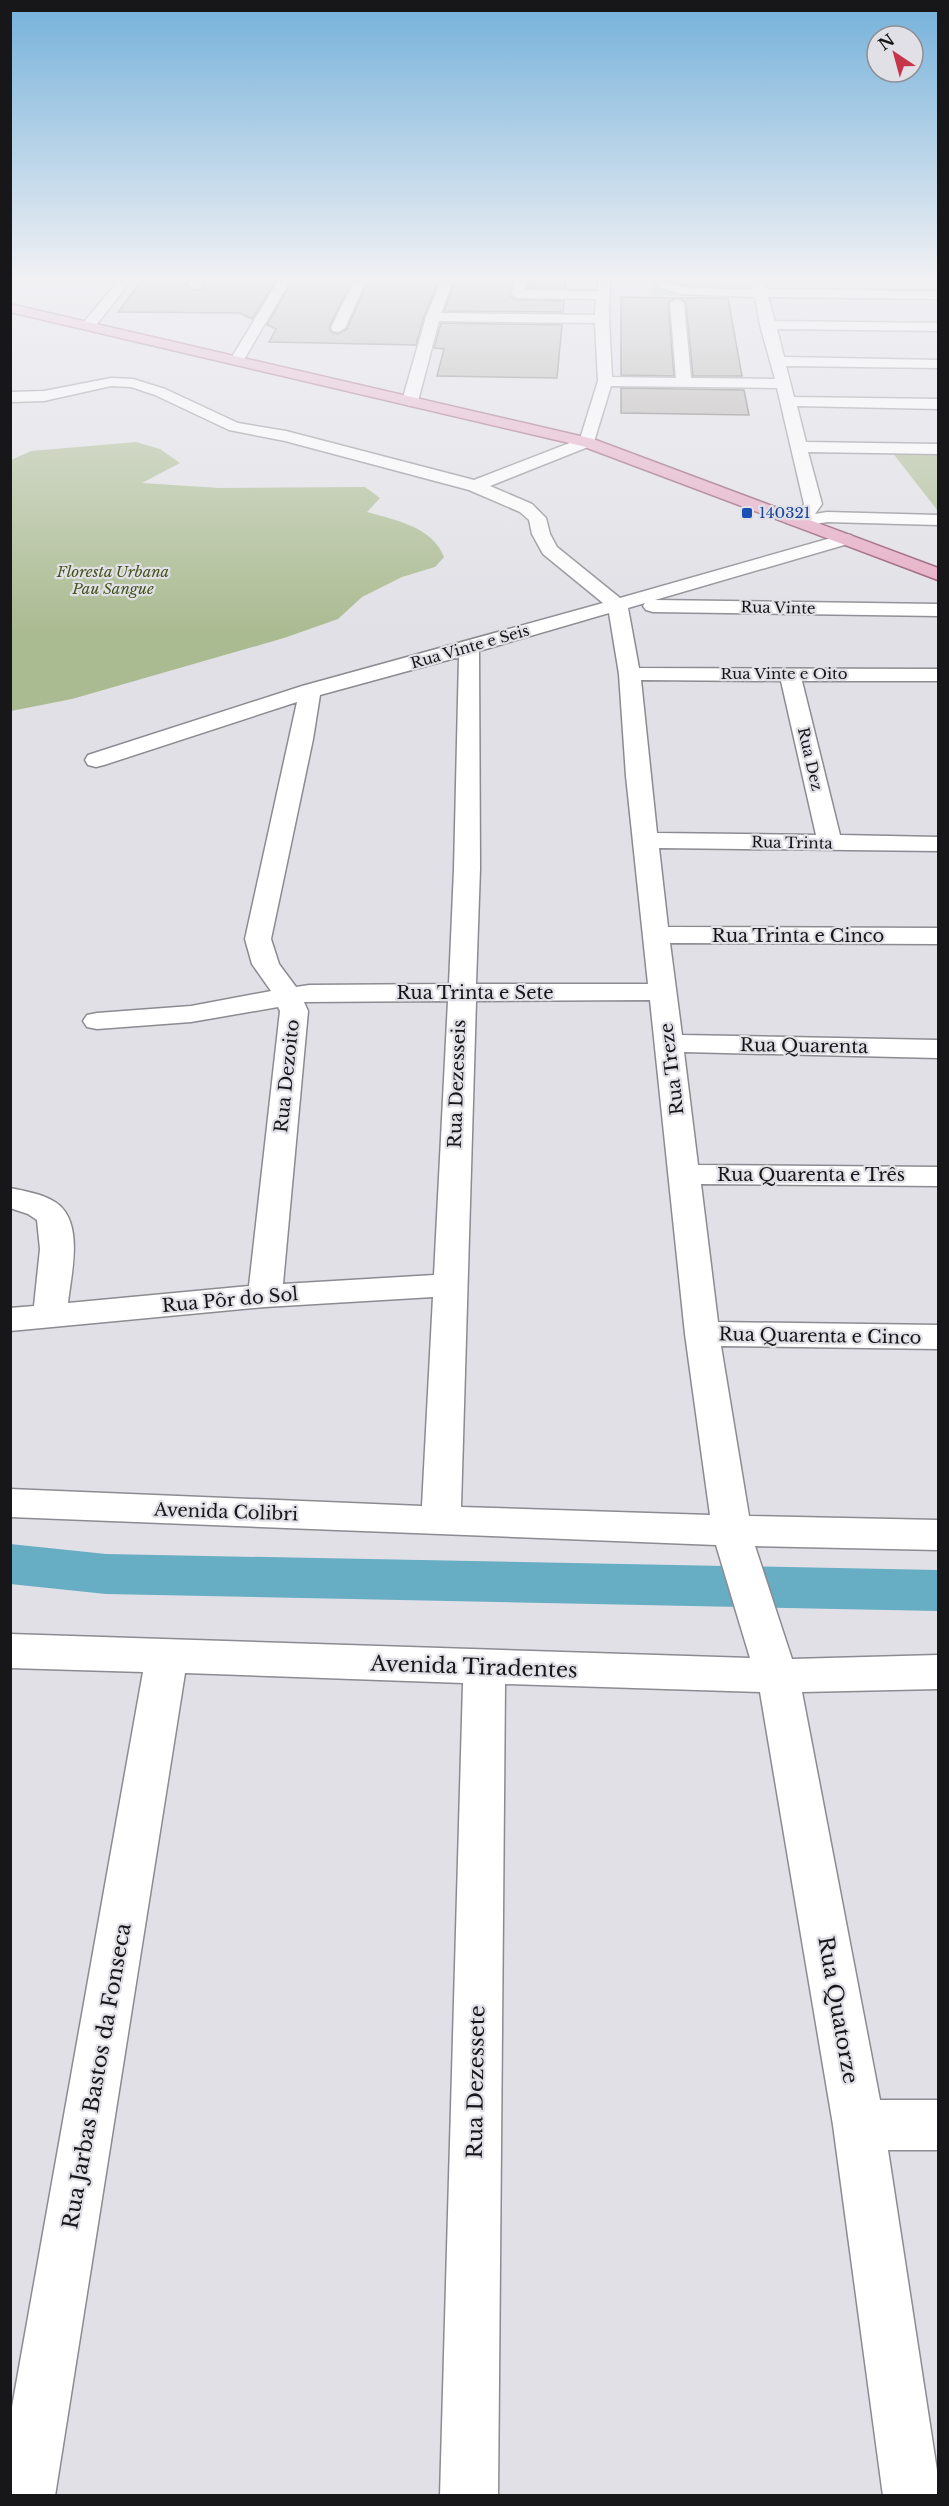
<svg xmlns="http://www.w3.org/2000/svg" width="949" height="2506" viewBox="0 0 949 2506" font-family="'Libre Baskerville',serif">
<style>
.green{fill:#abbb91}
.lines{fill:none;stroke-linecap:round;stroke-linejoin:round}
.canal{fill:#67adc4;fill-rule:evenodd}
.building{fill:#afaba6;stroke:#66625d;stroke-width:1.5}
.minor-casing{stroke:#8b8b91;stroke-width:3}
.major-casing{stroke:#93526d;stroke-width:3}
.minor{fill:#fff;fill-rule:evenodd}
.major{fill:#e6abc2;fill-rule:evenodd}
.transit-dot{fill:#1a4fb4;stroke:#e0e0e6;stroke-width:2}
.labels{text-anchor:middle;stroke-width:4.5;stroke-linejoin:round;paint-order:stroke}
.far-transit-label{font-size:15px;fill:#164399;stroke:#e0e0e6;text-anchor:start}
.far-park-label{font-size:15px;font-style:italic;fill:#43551a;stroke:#e0e0e6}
.far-street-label{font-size:15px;fill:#171619;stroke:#e0e0e6}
.street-label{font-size:18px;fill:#171619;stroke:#e0e0e6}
.near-street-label{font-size:21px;fill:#171619;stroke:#e0e0e6}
</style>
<rect width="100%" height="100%" fill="#e0e0e6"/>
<g class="green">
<path d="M654 281H720V296L650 295Z"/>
<path d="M136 442 160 449 180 463 142 483 219 488 365 487 380 498 367 512C395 520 433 527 444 557L435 567 402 577 362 597 338 619 284 638 72 699 11 711V460L31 451Z"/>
<path d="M888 447 938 448V511Z"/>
</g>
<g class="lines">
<path class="canal" d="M10 1544 106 1554 938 1570V1611L106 1594 10 1584Z"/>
</g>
<g class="building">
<path d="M141 281H189L187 286 195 291 202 289 205 281H276L252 319 240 313 118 312Z"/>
<path d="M292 281H352L329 327 331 332 338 334 347 329 368 281H439L424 316 416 345 269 342 276 329 267 325Z"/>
<path d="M455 281H513L510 296 518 300 564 301 563 312 444 311Z"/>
<path d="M529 281H566L565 288H528Z"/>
<path d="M621 297 675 298 668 303 674 376 621 375Z"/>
<path d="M679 298H728L742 376H693L686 303Z"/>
<path d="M441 323 562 325 557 378 437 376 444 349 434 348Z"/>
<path d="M621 388 744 390 749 415 621 413Z"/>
</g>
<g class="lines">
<defs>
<g id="minor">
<path d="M118 281H131L93 329H83L81 326 83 323Z"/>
<path d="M191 281H203L200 288 195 289 189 285Z"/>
<path d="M278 281H290L242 363H232L230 360Z"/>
<path d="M354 281H366L345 328 338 332 333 331 331 328Z"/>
<path d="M441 281H453L441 313 595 315 596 299 518 298 511 294 515 281H527L525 290 597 291 598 281H610L609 319 612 377 676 378 670 303 677 299 684 303 691 378 775 379 760 325 755 297 680 294 659 287V281C670 281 674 285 685 287 708 290 731 288 753 289L752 281H764L766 289 938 291V299L768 297 775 321 938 323V331L777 329 784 357 938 360V368L786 366 794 397 938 399V409L797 406 806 442 938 444V454L808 452 822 504 815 514 827 512 938 515V525L827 522 800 527 787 523 784 519 787 515 799 512 804 504 777 388 611 386 593 445 490 486 532 504 546 518 550 534 557 547 620 598 845 534 851 535 854 539 851 543 655 600 938 604V616L653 612 646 610 643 606 645 603 628 608 639 668 938 669V681H802L840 835 938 837V851L659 848 668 927 938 928V944L670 943 682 1035 938 1040V1058L684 1052 698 1165 938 1167V1186L701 1184 718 1322 938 1325V1349L721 1346 749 1516 938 1520V1550L755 1546 792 1659 938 1655V1689L802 1692 880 2100H938V2150H888L938 2477V2496H883L833 2125 760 1692 505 1684 498 2496H440L463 1683 185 1673 55 2496H10V2418L143 1672 10 1668V1634L750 1658 716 1545 10 1517V1489L422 1506 433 1297 265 1307 10 1331V1308L34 1306 40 1249 37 1220 28 1214 10 1208V1188C25 1191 42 1194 55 1202 85 1221 71 1274 68 1303L249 1286 280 1011 278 1007 191 1022 97 1029 87 1027 83 1021 87 1015 97 1013 191 1006 271 991 252 964 245 939 297 702 104 765 96 767 88 765 85 760 88 755 302 686 603 603 543 554 532 534 529 520 520 512 469 490 285 441 229 430 155 395 131 387 111 386 44 401 10 402V392L44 391 111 378 133 379 165 389 238 423 286 431 474 480 580 439 598 381 595 323 439 321 418 401 410 406 405 404 402 401 426 317ZM609 613 619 674 626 776 648 984H476L480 869 479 651ZM459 657 454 869 449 984 309 985 296 987 279 964 271 939 313 739 320 695ZM641 680 781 681 816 835 657 833ZM650 1000 685 1334 710 1515 461 1507 476 1001ZM448 1001 434 1275 283 1284 308 1011 304 1002Z"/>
</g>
<path id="major" d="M10 304 593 439 938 568V580L582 446 10 312Z"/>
</defs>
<use href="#minor" class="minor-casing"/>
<use href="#major" class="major-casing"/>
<use href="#minor" class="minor"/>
<use href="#major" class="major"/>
</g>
<linearGradient id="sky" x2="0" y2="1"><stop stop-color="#74b1da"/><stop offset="0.44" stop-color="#f1f1f4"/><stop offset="1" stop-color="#f1f1f4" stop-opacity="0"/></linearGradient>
<rect width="949" height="632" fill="url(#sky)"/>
<rect class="transit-dot" x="741" y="507" width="12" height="12" rx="3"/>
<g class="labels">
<g class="far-transit-label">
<text x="759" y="518">140321</text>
</g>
<g class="far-park-label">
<text x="113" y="577">Floresta Urbana<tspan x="113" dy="17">Pau Sangue</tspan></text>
</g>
<g class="far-street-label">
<text transform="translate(778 608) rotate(1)" y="5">Rua Vinte</text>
<text transform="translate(470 647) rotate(-16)" y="5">Rua Vinte e Seis</text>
<text x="784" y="679">Rua Vinte e Oito</text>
<text transform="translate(810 759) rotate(77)" y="5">Rua Dez</text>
<text transform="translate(792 843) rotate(1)" y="5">Rua Trinta</text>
</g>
<g class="street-label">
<text x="798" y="942">Rua Trinta e Cinco</text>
<text x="475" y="999">Rua Trinta e Sete</text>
<text transform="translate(804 1046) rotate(1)" y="6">Rua Quarenta</text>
<text transform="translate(672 1069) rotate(-97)" y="6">Rua Treze</text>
<text transform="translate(287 1076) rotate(-84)" y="6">Rua Dezoito</text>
<text transform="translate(457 1084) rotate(-88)" y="6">Rua Dezesseis</text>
<text x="811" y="1181">Rua Quarenta e Três</text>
<text transform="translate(230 1300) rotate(-5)" y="6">Rua Pôr do Sol</text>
<text transform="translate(820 1336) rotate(1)" y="6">Rua Quarenta e Cinco</text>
<text transform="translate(226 1512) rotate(2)" y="6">Avenida Colibri</text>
</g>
<g class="near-street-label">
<text transform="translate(474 1667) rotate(2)" y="7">Avenida Tiradentes</text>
<text transform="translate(838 2010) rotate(80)" y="7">Rua Quatorze</text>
<text transform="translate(97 2076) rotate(-80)" y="7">Rua Jarbas Bastos da Fonseca</text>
<text transform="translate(476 2082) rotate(-89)" y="7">Rua Dezessete</text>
</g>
</g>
<rect width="949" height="2506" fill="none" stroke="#171619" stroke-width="24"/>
<g transform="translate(895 54) rotate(324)"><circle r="28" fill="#e0e0e6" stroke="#908f94" stroke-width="1.5"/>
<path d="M0-4.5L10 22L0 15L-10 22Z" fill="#c63549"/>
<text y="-9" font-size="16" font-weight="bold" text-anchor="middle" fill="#171619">N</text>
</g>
</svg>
